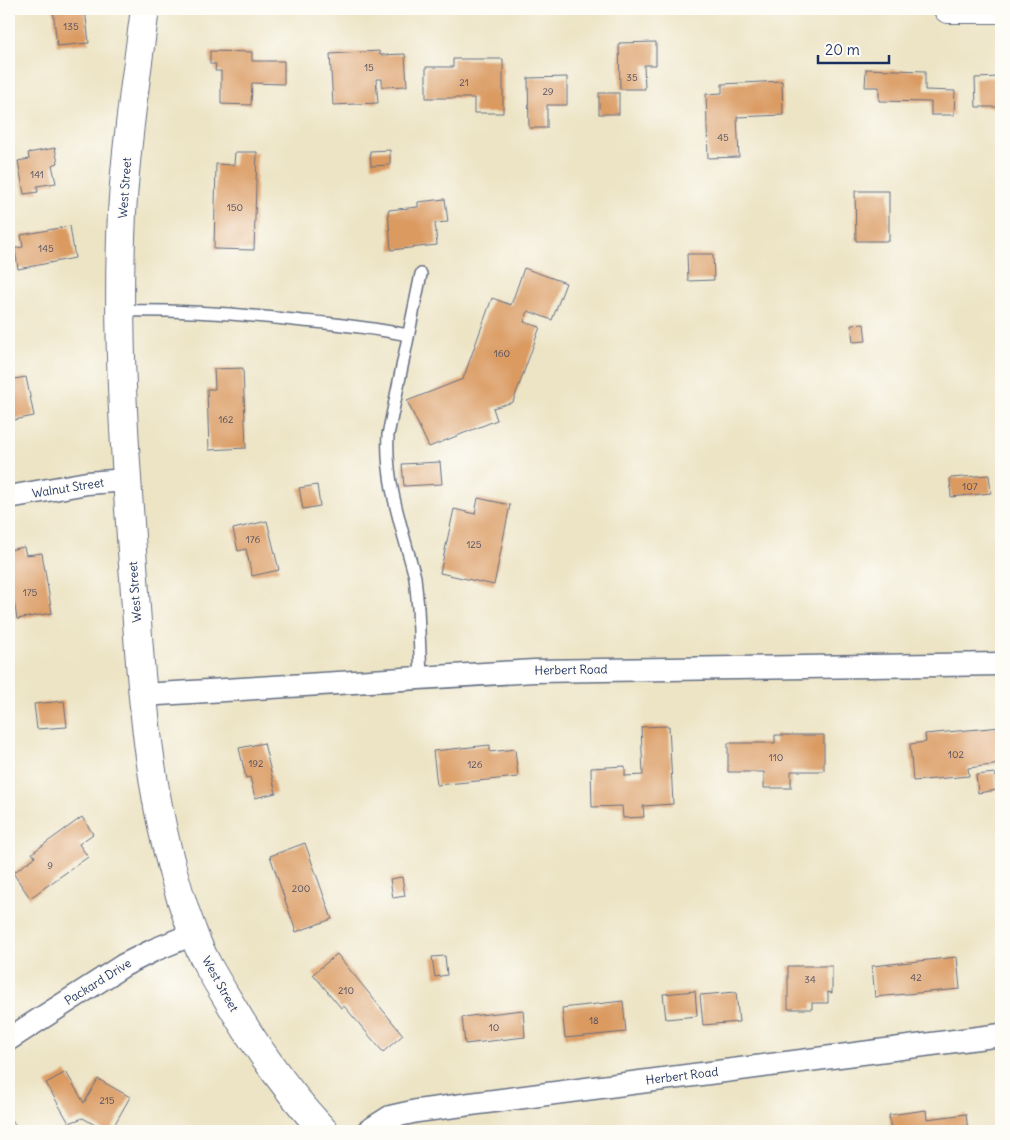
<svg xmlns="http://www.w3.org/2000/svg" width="1010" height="1140" viewBox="0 0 1010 1140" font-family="Delius,sans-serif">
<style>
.building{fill:#da9a61}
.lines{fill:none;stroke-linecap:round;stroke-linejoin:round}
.service-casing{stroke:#646e82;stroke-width:14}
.minor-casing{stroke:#646e82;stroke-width:25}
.tertiary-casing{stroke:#646e82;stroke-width:30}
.service{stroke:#fff;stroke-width:11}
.minor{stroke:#fff;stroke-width:22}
.tertiary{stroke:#fff;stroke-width:28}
.labels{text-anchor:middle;stroke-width:4;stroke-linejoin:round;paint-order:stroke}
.number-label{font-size:10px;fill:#4b4a5f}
.street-label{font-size:12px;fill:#1b2f5e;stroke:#fdfcf7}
</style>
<rect width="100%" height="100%" fill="#fdfcf7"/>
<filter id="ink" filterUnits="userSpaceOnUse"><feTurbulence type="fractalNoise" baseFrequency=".02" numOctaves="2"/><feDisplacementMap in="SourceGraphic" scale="10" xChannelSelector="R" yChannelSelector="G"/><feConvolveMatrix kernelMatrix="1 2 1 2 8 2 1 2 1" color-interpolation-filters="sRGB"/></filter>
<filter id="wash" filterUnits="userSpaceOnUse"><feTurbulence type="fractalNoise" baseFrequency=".0096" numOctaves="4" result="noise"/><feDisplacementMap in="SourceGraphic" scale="20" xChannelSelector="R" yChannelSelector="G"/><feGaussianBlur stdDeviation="1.12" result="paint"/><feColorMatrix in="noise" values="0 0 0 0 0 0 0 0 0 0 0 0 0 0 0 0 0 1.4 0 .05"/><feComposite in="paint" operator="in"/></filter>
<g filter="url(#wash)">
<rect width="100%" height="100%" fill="#ede4c5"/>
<g id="blocks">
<g class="building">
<path d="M53 9H85L89 43 57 46Z"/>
<path d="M656 42V65H644L645 89H620L619 43Z"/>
<path d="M210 51 252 52V61H284V84L252 83 251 105 221 104V71H215L216 64H210Z"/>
<path d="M379 51 380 55 405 54 407 86 382 87V79H376L378 103 333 105 330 54Z"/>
<path d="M453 59H503V113H474V98H426V67H453Z"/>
<path d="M866 69 925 71V90L955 91 954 115H931V102L879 101V87H865Z"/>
<path d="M567 77V105H547V128H529L528 78Z"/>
<path d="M1001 77V107H976L975 78Z"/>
<path d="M782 81 783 115 737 117 739 157 708 158 706 94 722 93V84Z"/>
<rect x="599" y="93" width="20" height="21"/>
<path d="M55 148 58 163 52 165 56 183 37 186 38 192 24 194 18 161 29 159 28 153Z"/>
<path d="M390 150V165L371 166 370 151Z"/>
<path d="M235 152H257L254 250 214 249 216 164 234 165Z"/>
<path d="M855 191H889V241H856Z"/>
<path d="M445 199 448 222 435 223 437 245 391 250 388 210 418 207V202Z"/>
<path d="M70 226 75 258 18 269 15 248 23 247 21 235Z"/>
<path d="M687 254H713L714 280 688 281Z"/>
<path d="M524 268 566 283 552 320 528 311 524 322 540 327 513 402 493 408 497 420 429 447 407 401 463 379 492 298 511 305Z"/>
<path d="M864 324 866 341 853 342 851 325Z"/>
<path d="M243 368 246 448 209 450 207 389H215L214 369Z"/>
<path d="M26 377 34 416 9 421V380Z"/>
<path d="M440 462 442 484 404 486 402 464Z"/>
<path d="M989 475 991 493 951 497 950 478Z"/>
<path d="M317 485 320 506 303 509 299 488Z"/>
<path d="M478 498 510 505 494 585 440 573 454 509 475 514Z"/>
<path d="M267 521 279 570 252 576 246 549 238 551 233 529Z"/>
<path d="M24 547 26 555 42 553 52 613 17 619 9 572V550Z"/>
<path d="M64 701 67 727 37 729 34 704Z"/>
<path d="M669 726 673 804 643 806 644 817 623 818 622 806 592 807 591 768 625 766V776L643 775 641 727Z"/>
<path d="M1001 727V764L968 768 969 776 913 781 910 744 926 742 925 734Z"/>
<path d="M775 735H824V771H791V788H764V772H728V743H775Z"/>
<path d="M264 743 276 793 255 798 250 777 246 778 239 748Z"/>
<path d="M490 745V752L515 749 518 777 437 785 433 751Z"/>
<path d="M995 773 997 790 978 793 976 775Z"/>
<path d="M82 817 93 834 79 844 88 857 30 898 13 873 35 857 32 853Z"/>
<path d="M305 843 332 919 296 932 270 856Z"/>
<path d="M402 877 405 896 393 898 390 879Z"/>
<path d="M337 954 403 1035 383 1052 344 1006 341 1008 313 974Z"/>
<path d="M445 956 447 975 435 977 432 957Z"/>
<path d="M957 957 960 989 875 997 872 966Z"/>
<path d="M788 966H832V993L828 992V1003H812V1009H788Z"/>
<path d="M695 991 697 1016 666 1019 663 994Z"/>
<path d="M736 992 739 1022 703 1025 700 995Z"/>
<path d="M623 1001 626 1032 565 1038 562 1008Z"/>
<path d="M523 1010 525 1037 465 1044 462 1017Z"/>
<path d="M66 1072 84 1103 98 1079 130 1097 111 1131H105L83 1118 69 1123 46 1083Z"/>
<path d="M926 1110 927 1119 966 1114 968 1131H891L889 1115Z"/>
<path d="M12 1120 19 1131H9V1122Z"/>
</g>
</g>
</g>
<g filter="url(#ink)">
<use href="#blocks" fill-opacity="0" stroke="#646e82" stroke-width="1"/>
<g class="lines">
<defs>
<g id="service">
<path d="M421 274 388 435C385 483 403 531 415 577L418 608 421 677"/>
<path d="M120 311C182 310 242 314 303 321 338 324 373 328 408 335"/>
</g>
<g id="minor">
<path d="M9 497 87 483 127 480"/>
<path d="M142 695 534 671 1001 664"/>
<path d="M9 1039 124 965 154 950 193 934"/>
<path d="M368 1131 390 1117 417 1111 1001 1035"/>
</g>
<g id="tertiary">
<path d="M145 9C136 77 126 145 122 213 116 335 125 457 134 578 142 697 149 817 192 930 201 956 216 980 230 1003 257 1049 288 1092 324 1131"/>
<path d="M948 9H1001"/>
</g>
</defs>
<use href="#service" class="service-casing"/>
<use href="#minor" class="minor-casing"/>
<use href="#tertiary" class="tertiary-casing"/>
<use href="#service" class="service"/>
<use href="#minor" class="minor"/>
<use href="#tertiary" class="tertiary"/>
</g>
</g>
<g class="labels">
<g class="number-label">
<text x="71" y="30">135</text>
<text x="369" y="71">15</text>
<text x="632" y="81">35</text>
<text x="464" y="86">21</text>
<text x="548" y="95">29</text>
<text x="723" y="141">45</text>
<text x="37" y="178">141</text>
<text x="235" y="211">150</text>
<text x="46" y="252">145</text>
<text x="502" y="357">160</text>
<text x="226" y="423">162</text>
<text x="970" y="490">107</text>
<text x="253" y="543">176</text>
<text x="474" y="548">125</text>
<text x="30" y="596">175</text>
<text x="956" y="758">102</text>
<text x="776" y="761">110</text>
<text x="256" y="767">192</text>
<text x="475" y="768">126</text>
<text x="50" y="869">9</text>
<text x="301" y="892">200</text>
<text x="916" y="981">42</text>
<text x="810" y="983">34</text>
<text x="346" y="994">210</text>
<text x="594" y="1024">18</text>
<text x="494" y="1031">10</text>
<text x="107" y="1104">215</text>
</g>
<g class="street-label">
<text transform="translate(125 188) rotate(-86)" y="4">West Street</text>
<text transform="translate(68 488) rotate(-9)" y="4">Walnut Street</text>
<text transform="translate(135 592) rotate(-94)" y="4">West Street</text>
<text transform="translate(571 670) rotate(-1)" y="4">Herbert Road</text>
<text transform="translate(98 982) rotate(-32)" y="4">Packard Drive</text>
<text transform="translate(220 984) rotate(61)" y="4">West Street</text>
<text transform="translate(682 1076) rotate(-7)" y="4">Herbert Road</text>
</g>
</g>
<rect width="1010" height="1140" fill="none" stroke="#fdfcf7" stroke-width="30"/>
<path d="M818 55v8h71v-8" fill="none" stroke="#1b2f5e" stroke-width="2.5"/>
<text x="825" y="55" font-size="15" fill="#1b2f5e" stroke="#fdfcf7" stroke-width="4" paint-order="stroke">20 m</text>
</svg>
